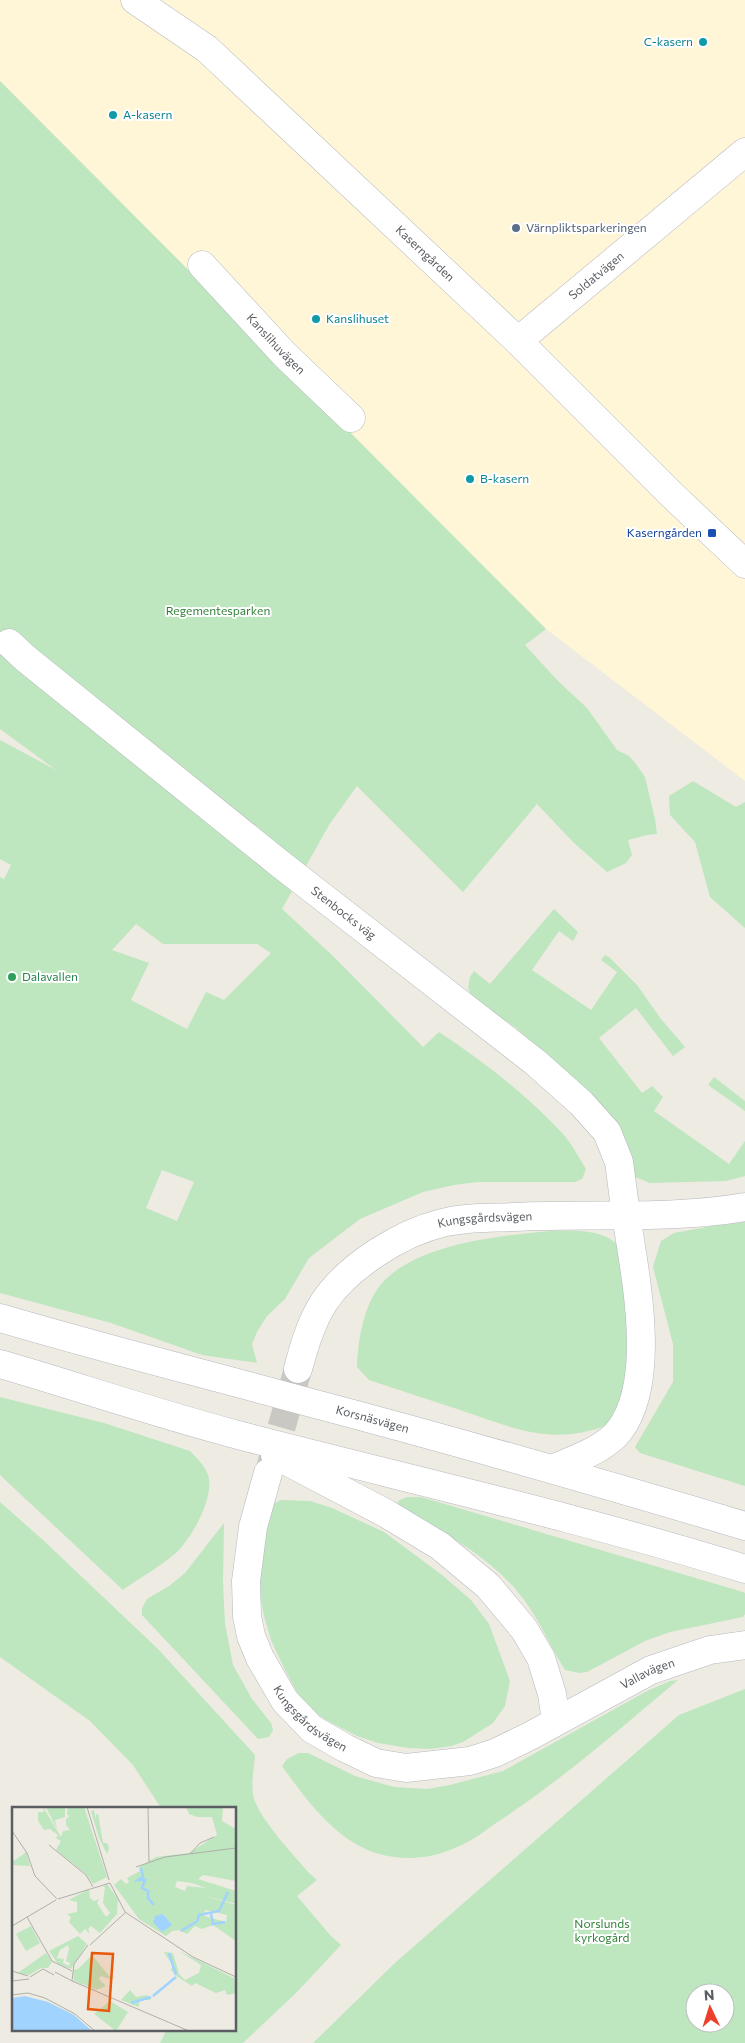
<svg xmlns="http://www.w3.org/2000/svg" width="745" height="2043" viewBox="0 0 745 2043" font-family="Commissioner,sans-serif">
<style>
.commercial{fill:#fef6d7}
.green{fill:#bee6bf;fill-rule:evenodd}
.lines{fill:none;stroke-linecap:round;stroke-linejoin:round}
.minor-tunnel{stroke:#c9c8c2;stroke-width:28;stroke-dasharray:28 14;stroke-linecap:butt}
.minor-casing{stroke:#b5b8bd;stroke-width:29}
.secondary-casing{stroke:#b6b9bf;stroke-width:29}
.minor{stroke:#fff;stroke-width:28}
.secondary{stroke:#fff;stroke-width:28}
.culture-dot{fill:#0f9aa8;stroke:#fff;stroke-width:2}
.service-dot{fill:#5c6f8a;stroke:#fff;stroke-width:2}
.transit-dot{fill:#1a4fb4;stroke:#fff;stroke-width:2}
.leisure-dot{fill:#2e9e5b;stroke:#fff;stroke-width:2}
.labels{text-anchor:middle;stroke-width:4;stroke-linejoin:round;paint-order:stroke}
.culture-label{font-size:12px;fill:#0d838f;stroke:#fff;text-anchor:start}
.service-label{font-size:12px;fill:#4e5e75;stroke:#fff;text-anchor:start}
.street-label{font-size:12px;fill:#5a5e63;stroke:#fff}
.transit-label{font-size:12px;fill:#164399;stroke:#fff;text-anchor:end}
.park-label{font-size:12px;fill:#328239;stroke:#fff}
.leisure-label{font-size:12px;fill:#27864d;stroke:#fff;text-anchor:start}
.inset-river{fill:none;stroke:#a1d3ff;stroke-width:2.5}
.inset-road{fill:none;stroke:#afafab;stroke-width:1}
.view{fill:#e8590c;fill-opacity:0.15;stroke:#e8590c;stroke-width:2.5}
.inset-edge{fill:none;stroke:#5a5e63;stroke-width:2.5}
</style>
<rect width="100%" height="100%" fill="#eeebe2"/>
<path class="commercial" d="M0 0H745V781L546 629 0 81Z"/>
<g class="green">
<path d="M0 81 546 629 525 645 558 681 587 708 617 750 629 756 636 764 645 777 655 819 657 834 647 835 628 840 632 855 626 863 607 872 573 842 537 804 463 892 357 786 329 825 282 909 332 955 423 1047 439 1032C483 1061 527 1095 563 1134 572 1144 579 1158 586 1169L582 1179 575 1182H478L454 1185 423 1192 360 1219 309 1258 285 1299 267 1316 257 1332 252 1344 257 1363 202 1355 111 1323 0 1293V877L4 879 11 865 0 859V740L56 770 0 729ZM136 924 163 944H257L271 953 224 1000 206 992 187 1029 131 1000 149 963 112 950ZM162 1170 194 1182 177 1221 146 1208Z"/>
<path d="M693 781 736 807 745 802V928L710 897 695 842 670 815 669 796Z"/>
<path d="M554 909 578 932 573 941 559 931 532 970 591 1010 617 972 601 960 605 955 609 957 637 985 661 1019 685 1047 673 1056 636 1008 599 1038 642 1093 652 1086 663 1097 654 1111 729 1164 745 1141V1176L726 1181 650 1183 635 1177 623 1139 544 1053 515 1027 479 1004 471 995 468 988 470 977 474 971 490 984Z"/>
<path d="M714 1077 745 1101V1111L708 1085Z"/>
<path d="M745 1220V1486L640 1453 635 1447 673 1382V1344L653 1267 661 1241 674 1233Z"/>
<path d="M550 1231C574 1231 606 1228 621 1249L631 1356 621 1402 608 1425C551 1446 516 1429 463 1411 432 1401 400 1390 369 1380L357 1367C358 1339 364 1302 384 1281 421 1243 500 1236 550 1231Z"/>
<path d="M0 1397 104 1423 190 1451C196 1457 205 1466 208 1475 215 1497 192 1537 177 1552 163 1565 139 1578 123 1590L0 1475Z"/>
<path d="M407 1497H421L743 1592 745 1593V1614L743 1617 670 1632 645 1641 587 1672 579 1673 565 1670C552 1650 543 1627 529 1607 498 1560 446 1534 399 1507L398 1501Z"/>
<path d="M281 1500 310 1501 332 1508 384 1532 442 1575 471 1600 489 1624 510 1681 505 1706 493 1723 463 1742 451 1746 430 1749 408 1748 378 1743 357 1736 326 1720 311 1710 297 1692 284 1668 271 1640 264 1616 259 1588 263 1516 275 1503Z"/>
<path d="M0 1502 43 1540 158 1649 255 1755C254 1768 251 1782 253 1794 256 1816 294 1855 309 1873L317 1880 297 1896 330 1935 341 1945 296 1993 243 2043H160L167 2029H235V1808H161L133 1765 90 1721 0 1657Z"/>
<path d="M224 1523 223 1582 225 1624 233 1665 252 1699 271 1723 273 1730 269 1737 258 1739 142 1615V1608L147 1599 169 1586 185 1573Z"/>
<path d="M678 1680C621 1728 564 1778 502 1819 488 1828 473 1841 457 1847 433 1858 409 1861 383 1855 339 1845 307 1801 282 1766L287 1759 299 1753H308L355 1776 394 1787 427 1789 450 1785 503 1771 647 1691 670 1681Z"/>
<path d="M745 1689V2043H313L396 1962 679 1715ZM695 1993H725V2023H695Z"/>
</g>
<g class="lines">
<path class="minor-tunnel" d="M270 1468 298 1369"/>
<defs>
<g id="minor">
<path id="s1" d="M135 0 207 49 518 341 672 495 745 564"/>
<path id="s2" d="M202 265 285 355 351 418"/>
<path id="s3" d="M518 341 745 152"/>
<path id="s4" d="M9 643 25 658 279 863 535 1062 581 1103 607 1132 619 1162 626 1215"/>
<path id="s5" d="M298 1369C304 1346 311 1322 324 1302 348 1266 401 1233 442 1223 465 1217 490 1218 514 1217 591 1213 669 1220 745 1207"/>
<path id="s6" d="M268 1473 253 1527 246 1581 247 1616 251 1636 260 1658 285 1701 312 1729 345 1748 376 1763 406 1768 470 1761 495 1753 530 1736 651 1670 710 1650 745 1645"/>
</g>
<g id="secondary">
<path id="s7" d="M0 1318C101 1348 202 1373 304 1401 452 1440 598 1482 745 1526"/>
<path d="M0 1364C79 1387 158 1414 238 1435 407 1479 578 1517 745 1569"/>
<path d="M275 1455 387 1514 440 1546 488 1586 524 1629 541 1658 552 1694 556 1721"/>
<path d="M553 1469C574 1459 604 1450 619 1431 658 1381 635 1275 626 1215"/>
</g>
</defs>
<use href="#minor" class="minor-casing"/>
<use href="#secondary" class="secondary-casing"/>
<use href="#minor" class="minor"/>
<use href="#secondary" class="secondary"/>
</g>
<g class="culture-dot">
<circle cx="703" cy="42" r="5"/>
<circle cx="113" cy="115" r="5"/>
<circle cx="316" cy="319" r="5"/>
<circle cx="470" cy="479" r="5"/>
</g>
<circle class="service-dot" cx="516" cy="228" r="5"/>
<rect class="transit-dot" x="707" y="528" width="10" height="10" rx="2.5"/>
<circle class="leisure-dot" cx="12" cy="977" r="5"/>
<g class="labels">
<g class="culture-label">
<text x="693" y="46" text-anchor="end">C-kasern</text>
<text x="123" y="119">A-kasern</text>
<text x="326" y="323">Kanslihuset</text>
<text x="480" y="483">B-kasern</text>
</g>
<g class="service-label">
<text x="526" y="232">Värnpliktsparkeringen</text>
</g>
<g class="street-label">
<text dy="4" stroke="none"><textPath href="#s1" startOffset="386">Kaserngården</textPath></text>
<text dy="4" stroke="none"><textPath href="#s3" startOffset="102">Soldatvägen</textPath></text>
<text dy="4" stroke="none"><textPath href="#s2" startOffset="108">Kanslihuvägen</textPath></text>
<text dy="4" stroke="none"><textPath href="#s4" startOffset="430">Stenbocks väg</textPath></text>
<text dy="4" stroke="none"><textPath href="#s5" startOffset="260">Kungsgårdsvägen</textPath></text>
<text dy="4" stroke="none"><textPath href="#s7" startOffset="386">Korsnäsvägen</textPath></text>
<text dy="4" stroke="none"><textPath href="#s6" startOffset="644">Vallavägen</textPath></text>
<text dy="4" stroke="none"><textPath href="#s6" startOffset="270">Kungsgårdsvägen</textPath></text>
</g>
<g class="transit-label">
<text x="702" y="537">Kaserngården</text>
</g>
<g class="park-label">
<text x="218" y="615">Regementesparken</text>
<text x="602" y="1928">Norslunds<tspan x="602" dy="14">kyrkogård</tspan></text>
</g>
<g class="leisure-label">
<text x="22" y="981">Dalavallen</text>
</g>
</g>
<g transform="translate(12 1807)">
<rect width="224" height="224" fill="#eeebe2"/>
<path d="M31 0 49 30 51 24 58 23 54 18V12L58 9 55 8 56 0H72L95 70 81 77 74 67 44 43 49 34 44 31 46 28 38 22 32 23 26 14V5H32ZM34 0H53V10L43 13 45 22ZM174 0H211L210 14 222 21 224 19V74L191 68 186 72 224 84V97L186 87 224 98V134L201 118 190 122 183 119 175 127 167 123 160 124 154 129 127 112 102 78 109 72 114 77 117 75 115 71 128 64 127 60 144 50 177 46 205 28 200 10H185L177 7ZM165 74 180 76 194 81 175 79 173 84 163 80ZM193 103 215 108 214 115 192 109ZM152 107 158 119 149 124 141 112ZM82 3 84 13V8L86 6 91 36H95L97 41 95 47 87 31 79 4ZM14 45 18 59 0 58V50L2 54ZM95 77 106 92 105 107 88 126 79 119 76 122 78 127 73 122 68 127 57 115 59 110 55 107 65 105V95L57 93 77 82 78 91 82 94 87 92 85 96 94 110 98 106 91 96 93 80H91ZM19 119 28 136 14 144 4 127ZM66 129 75 137 59 162 46 157 37 144ZM56 138 57 142 54 154 58 156 57 159 51 156 52 152 45 151 48 143ZM167 144 224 172V186L215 188 213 183 204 186 183 176 180 179 166 170 159 163 161 159 152 145 161 146 167 167 173 173 187 166 189 158ZM34 146 40 155 36 161H29L17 168 6 166ZM80 148 97 169H102L100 173 89 169 87 172 94 179 85 183 62 174 61 163 66 162ZM118 183 124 190 135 188 139 193H127V200L109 193ZM98 194 116 205 104 224 82 207Z" fill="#bee6bf" fill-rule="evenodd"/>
<path d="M151 107 160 118 150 125 141 115 143 109ZM13 189 36 195 62 208 80 224H0V191Z" fill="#a1d3ff"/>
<path class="inset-river" d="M129 61 131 70 126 73H133L130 81 136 84V91L142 98M199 107 201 117 213 115M185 115 187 108 207 104 216 85M169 124 184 115M157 146 164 168M141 189 164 170M119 196 139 190"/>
<path class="inset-road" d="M75 0 97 73M136 0 137 55M0 24 15 46 23 69 45 92M37 38 74 68 81 80M178 47 188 36 202 30M124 60 153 50 224 41M98 76 113 105 181 150 224 170M46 92 98 76M15 110 40 154 60 164M0 119 44 93M78 138 114 105M0 164 16 169M43 165 60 174M18 170 31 162 42 168M0 174 17 172M60 174 177 224M60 174 62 157 76 138M0 188 16 186 33 191 63 207 83 224"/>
<path class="view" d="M80 146 101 147 97 204 76 202Z"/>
<rect width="224" height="224" class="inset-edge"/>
</g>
<g transform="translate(710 2008) rotate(356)"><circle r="24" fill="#ffffff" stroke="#bdbfc1"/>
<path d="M0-4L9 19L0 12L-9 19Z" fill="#ec402a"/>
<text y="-8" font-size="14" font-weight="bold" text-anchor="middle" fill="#5a5e63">N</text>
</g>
</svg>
